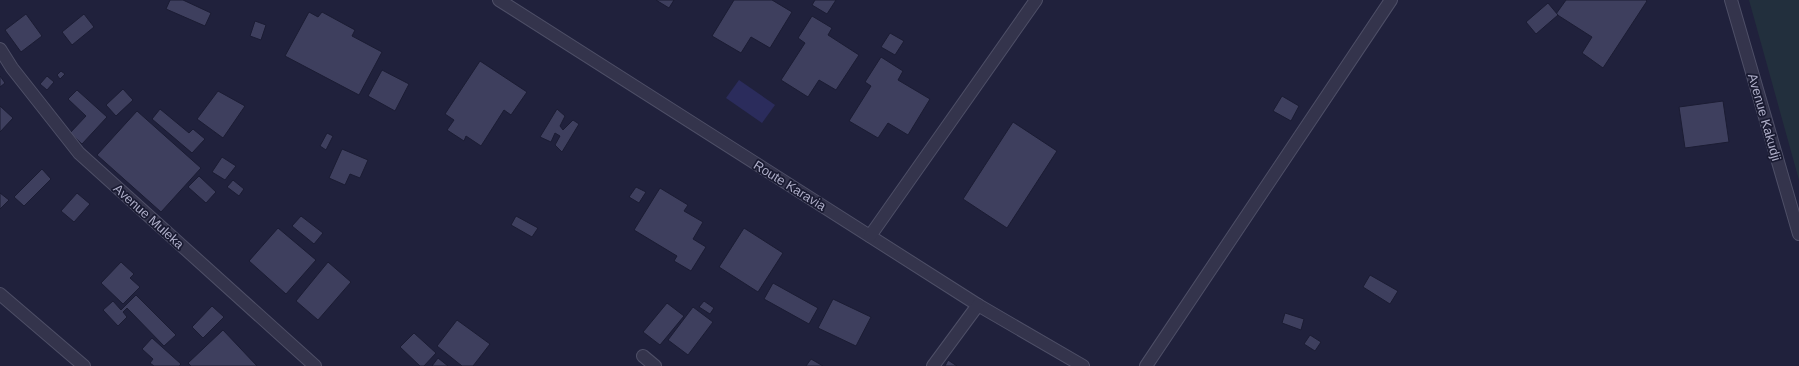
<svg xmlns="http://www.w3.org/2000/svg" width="1799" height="366" viewBox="0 0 1799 366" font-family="Helvetica,sans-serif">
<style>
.green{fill:#222f3d}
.water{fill:#2b2c5c}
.building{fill:#3e3f5e;stroke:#1b1c33}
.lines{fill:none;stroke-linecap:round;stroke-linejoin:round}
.minor-casing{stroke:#4e4f67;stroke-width:14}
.minor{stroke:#34344c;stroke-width:12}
.labels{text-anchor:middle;stroke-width:3.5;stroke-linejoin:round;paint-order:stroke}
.street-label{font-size:13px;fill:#aeaec8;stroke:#191a31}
</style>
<rect width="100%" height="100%" fill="#20213c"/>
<path class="green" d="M1749 0H1799V180Z"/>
<path class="water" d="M739 80 775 105 762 123 726 98Z"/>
<g class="building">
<path d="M170 0H183L211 13 205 26 166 9Z"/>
<path d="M656 0H674L669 8Z"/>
<path d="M734 0H772L792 12 770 48 751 37 741 53 712 36Z"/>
<path d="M815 0H836L827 14 812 5Z"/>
<path d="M1566 0H1646L1647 1 1603 68 1582 53 1592 37 1556 14Z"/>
<path d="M1548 3 1558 15 1536 34 1526 22Z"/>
<path d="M309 12 318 17 322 12 355 30 352 36 382 52 359 95 285 56Z"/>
<path d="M26 14 42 36 21 52 5 30Z"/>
<path d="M84 14 94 27 72 45 62 32Z"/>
<path d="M812 16 832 28 828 35 859 55 836 90 819 80 808 97 781 80 805 43 798 38Z"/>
<path d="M255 21 266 25 261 40 250 36Z"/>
<path d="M890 33 904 41 895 55 881 47Z"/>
<path d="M881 57 903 71 898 80 930 99 908 135 888 123 878 138 849 121 871 86 865 82Z"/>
<path d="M480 61 527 92 511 115 504 110 481 146 466 136 464 141 447 130 454 120 445 114Z"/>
<path d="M382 70 409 84 395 111 368 96Z"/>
<path d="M61 71 65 74 60 79 57 75Z"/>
<path d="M0 76 5 83 0 87Z"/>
<path d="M47 76 54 82 47 90 40 84Z"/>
<path d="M123 89 133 100 116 116 106 105Z"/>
<path d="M77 90 107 117 82 144 70 133 86 116 68 99Z"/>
<path d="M218 91 245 106 223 138 197 119Z"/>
<path d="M1282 96 1299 106 1291 121 1273 111Z"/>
<path d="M1723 101 1729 142 1685 148 1679 107Z"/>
<path d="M0 106 13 118 0 132Z"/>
<path d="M160 109 189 133 193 129 205 139 192 153 152 119Z"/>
<path d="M557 109 565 116 560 126 563 130 573 120 579 124 562 152 555 145 560 136 555 133 551 142 540 137Z"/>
<path d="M137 111 201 168 161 212 97 155Z"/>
<path d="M1013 122 1057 151 1007 228 963 199Z"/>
<path d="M327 133 333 136 326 150 320 146Z"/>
<path d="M342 149 368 160 360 178 350 174 345 185 329 178Z"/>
<path d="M222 157 236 166 225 180 212 172Z"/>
<path d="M42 169 51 179 24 206 14 197Z"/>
<path d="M199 176 216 192 206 203 188 187Z"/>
<path d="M233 180 244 189 239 196 227 187Z"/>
<path d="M636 187 646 192 639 203 629 197Z"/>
<path d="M660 188 688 205 684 211 703 222 693 239 706 247 691 271 674 261 677 256 634 230Z"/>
<path d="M0 193 9 200 0 209Z"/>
<path d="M77 193 90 204 74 222 61 211Z"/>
<path d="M301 216 323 233 314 244 292 226Z"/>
<path d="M516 216 538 228 532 237 511 225Z"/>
<path d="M278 228 316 260 286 294 249 261Z"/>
<path d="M744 228 783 253 758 292 719 267Z"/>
<path d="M121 262 134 274 130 278 140 287 123 304 101 283Z"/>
<path d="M328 262 351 282 318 320 296 301Z"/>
<path d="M1370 275 1398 291 1390 304 1363 287Z"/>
<path d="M773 283 818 308 809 324 764 299Z"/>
<path d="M136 295 176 335 164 346 127 308 123 312 127 317 118 326 103 310 113 301 121 310Z"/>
<path d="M833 299 871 317 856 346 818 328Z"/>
<path d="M704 301 714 308 710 314 699 307Z"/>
<path d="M667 303 684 316 660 345 643 332Z"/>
<path d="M212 306 224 317 203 338 192 327Z"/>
<path d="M693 307 713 322 688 355 668 340Z"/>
<path d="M1285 313 1304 319 1301 330 1282 323Z"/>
<path d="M457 320 490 344 473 366H462L437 346Z"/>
<path d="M223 330 257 366H191L188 363Z"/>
<path d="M414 333 436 353 424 366H420L400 347Z"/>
<path d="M1310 335 1321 342 1315 351 1304 344Z"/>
<path d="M152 338 181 364 179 366H154L150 363 153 359 142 349Z"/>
<path d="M438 358 448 366H432Z"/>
<path d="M811 359 823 366H806Z"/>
<path d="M948 360 957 366H945Z"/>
</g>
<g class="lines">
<defs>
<g id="minor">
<path d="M499 0 978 305 1083 366"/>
<path d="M1731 0 1799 234"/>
<path d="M0 49 12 68 79 153 315 366"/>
<path d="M870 236 1036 0"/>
<path d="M0 294 84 366"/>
<path d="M643 356 655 366"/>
<path d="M933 366 978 305"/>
<path d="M1146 366 1391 0"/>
</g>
</defs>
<use href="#minor" class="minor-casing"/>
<use href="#minor" class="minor"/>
</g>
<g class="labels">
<g class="street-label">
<text transform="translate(1765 117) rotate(74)" y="5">Avenue Kakudji</text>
<text transform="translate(790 185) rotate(32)" y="5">Route Karavia</text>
<text transform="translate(149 216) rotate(42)" y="5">Avenue Muleka</text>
</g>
</g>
</svg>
